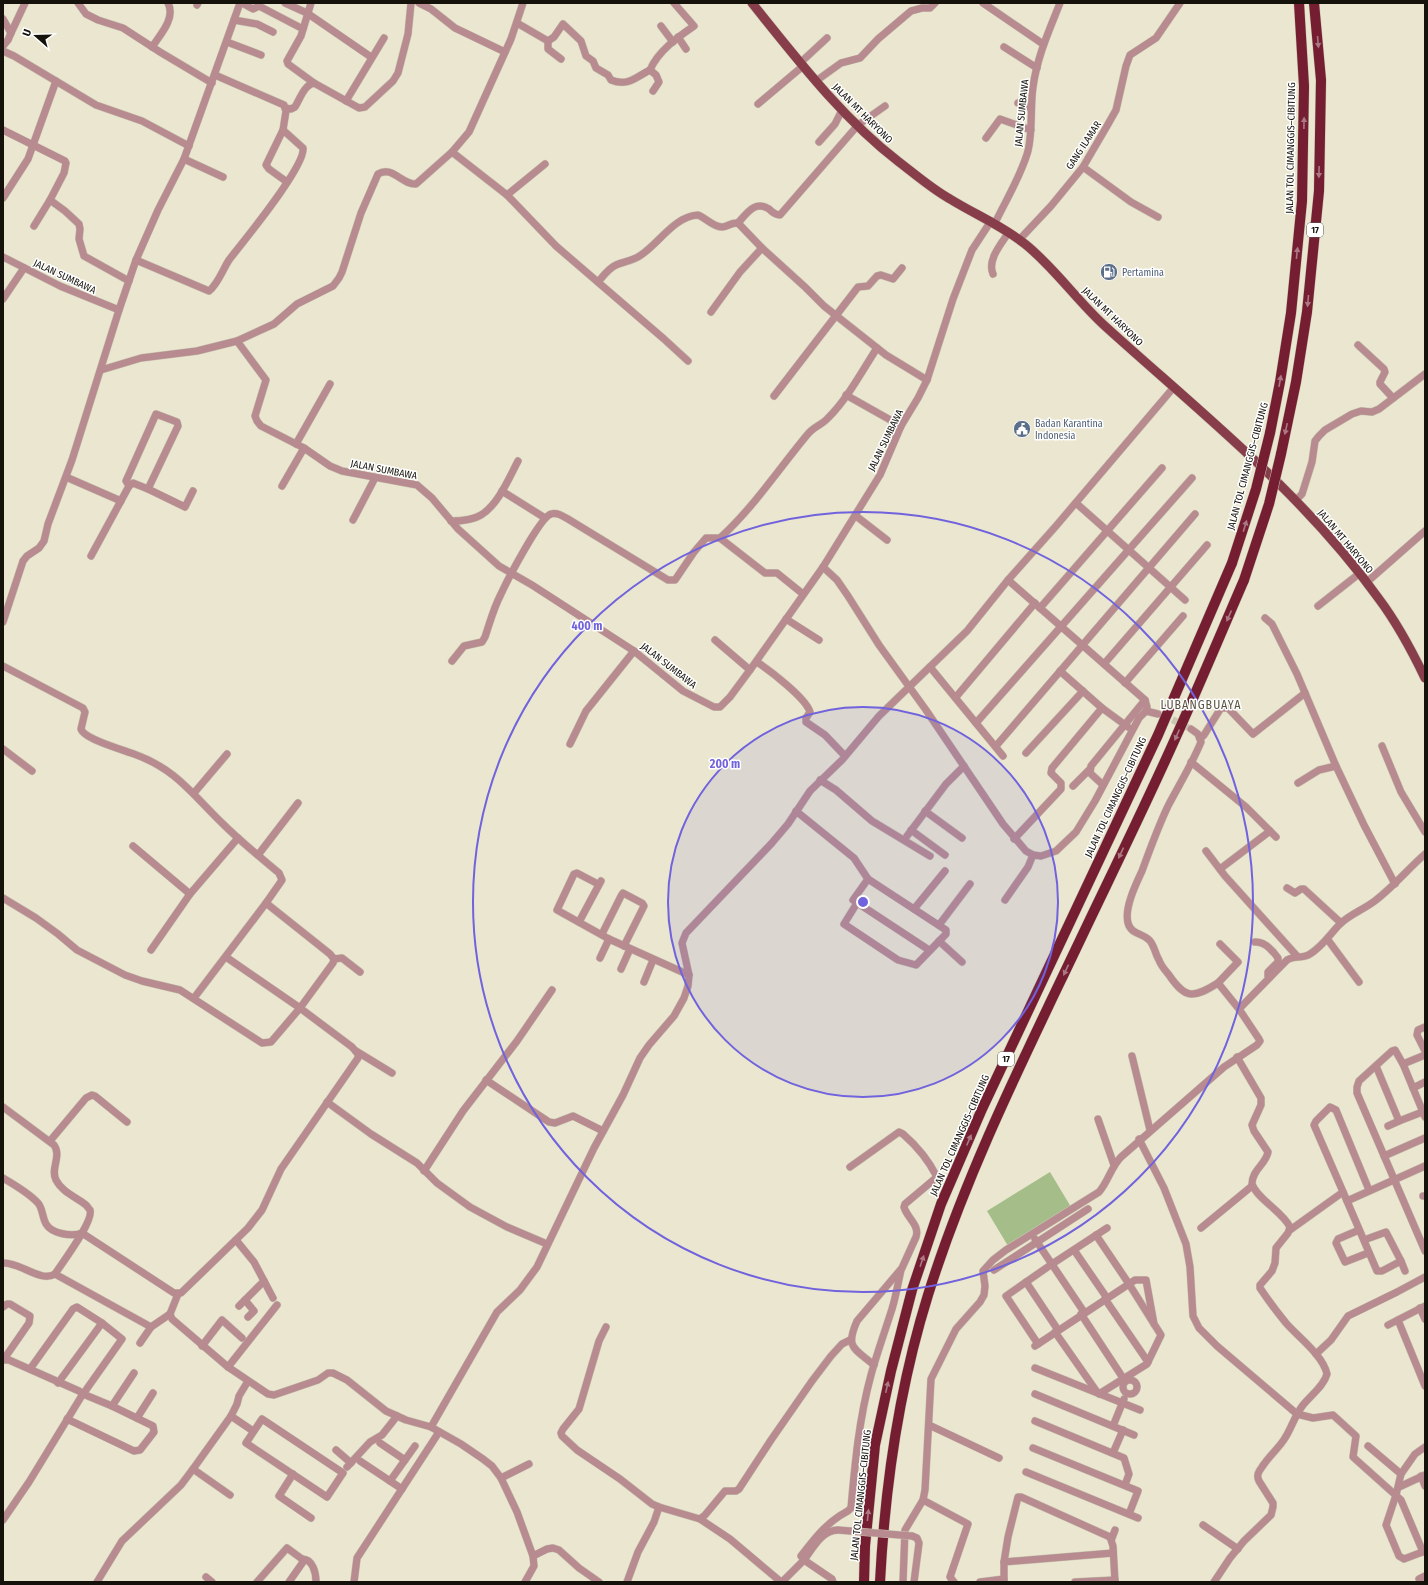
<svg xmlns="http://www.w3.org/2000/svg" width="1428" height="1585" viewBox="0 0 1428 1585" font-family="'Fira Sans Condensed',sans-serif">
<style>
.green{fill:#a5be89}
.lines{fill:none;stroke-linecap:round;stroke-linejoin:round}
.minor-tunnel{stroke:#cac6b2;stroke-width:7;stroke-dasharray:7 3.5;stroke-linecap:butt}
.minor-casing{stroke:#c8c4b0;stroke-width:8}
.major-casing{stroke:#c8c4b0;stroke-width:10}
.highway-casing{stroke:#c8c4b0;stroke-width:11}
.minor{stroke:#b78b8f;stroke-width:7}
.major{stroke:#883d4a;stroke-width:9}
.highway{stroke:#751e32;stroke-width:10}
.minor-bridge-casing{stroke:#c8c4b0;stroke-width:8;stroke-linecap:butt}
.highway-bridge-casing{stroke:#c8c4b0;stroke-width:11;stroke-linecap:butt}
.minor-bridge{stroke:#b78b8f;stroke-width:7}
.highway-bridge{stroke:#751e32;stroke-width:10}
.oneway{fill:#ac7884}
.ring{fill:none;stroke:#7162dd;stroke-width:2}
.labels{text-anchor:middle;stroke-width:3;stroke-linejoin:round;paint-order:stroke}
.shield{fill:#fff;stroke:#5a5954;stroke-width:1}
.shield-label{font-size:9px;font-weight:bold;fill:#14120b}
.street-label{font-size:10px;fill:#14120b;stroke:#fff}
.service-label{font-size:10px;fill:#4e5e75;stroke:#fff;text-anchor:start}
.quarter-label{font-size:12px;letter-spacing:1px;fill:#585440;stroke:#fff}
.centre{fill:#7162dd;stroke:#fff;stroke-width:2}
.ring-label{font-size:12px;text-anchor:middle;font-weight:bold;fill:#7162dd;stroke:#fff;stroke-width:3;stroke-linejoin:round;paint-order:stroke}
</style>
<rect width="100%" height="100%" fill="#eae6cf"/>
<path class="green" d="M1050 1172 1071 1207 1008 1246 987 1211Z"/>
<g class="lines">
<path class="minor-tunnel" d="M1163 715 1191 729"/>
<defs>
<g id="minor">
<path d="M78 3 86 14 98 20 123 28 160 52 212 83"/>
<path d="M242 3 253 9 259 6 303 29"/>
<path d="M285 3 307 13 371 57"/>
<path d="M311 3 301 36 287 61 288 64 314 83"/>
<path d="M419 3 431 9 455 28 505 52"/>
<path d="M983 3 1043 44"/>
<path d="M197 5 198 3"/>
<path d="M3 19 11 33 8 40 3 46"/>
<path d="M234 20 257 24 273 32"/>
<path d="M517 23 548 41V49L561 59"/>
<path d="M661 26 673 42"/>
<path d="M11 33 25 3"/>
<path d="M678 37 686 49"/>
<path d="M548 41 554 37 563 24 581 41 586 56 593 61 596 68 608 75 611 80C628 87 636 77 650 70L656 75 659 82 653 91"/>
<path d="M227 42 261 55"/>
<path d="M152 47C160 35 176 18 168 3"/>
<path d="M1004 47 1037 68"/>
<path d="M3 51 14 56 96 105 142 121 189 146"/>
<path d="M800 63 827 38"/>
<path d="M650 70C658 51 678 37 694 26L674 3"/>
<path d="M816 81 841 63 860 58 878 39 911 11 922 8H930L935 3"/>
<path d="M346 101 384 38"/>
<path d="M1018 103 1031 108"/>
<path d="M758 104 803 66"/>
<path d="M285 108 291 109 295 107C300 99 304 85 314 83L359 108 365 107 393 81 398 73 408 34 411 3"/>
<path d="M3 130 65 161 66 163 64 173 50 200 65 211 79 224 80 229 79 239 84 256 129 281"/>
<path d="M283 130 266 165 269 169 287 182"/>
<path d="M986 138 1000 119 1031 130"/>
<path d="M819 142 835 124 842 110"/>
<path d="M452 152 507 195 556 246 664 339 688 361"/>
<path d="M184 159 223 177"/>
<path d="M1083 167 1131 202 1158 217"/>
<path d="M507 195 545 164"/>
<path d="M3 198 28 159 56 81"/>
<path d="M738 223C747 213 755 200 769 209 772 212 775 215 780 215L858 125 885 106"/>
<path d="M995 223C1006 200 1021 176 1028 151 1033 130 1030 108 1033 87 1037 57 1049 31 1060 3"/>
<path d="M34 226 50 200"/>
<path d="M1019 240 1051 206 1083 167 1107 126 1116 110 1126 66 1130 55 1156 38 1180 3"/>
<path d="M3 257 60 286 119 310"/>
<path d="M136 260 209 291C218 284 223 269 229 260 242 243 306 166 303 148L283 130 286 111 284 105 215 75"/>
<path d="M993 274C987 260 1001 244 1009 232"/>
<path d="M598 282C603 276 609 268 616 265 625 261 633 261 641 255 659 243 675 216 698 215 706 218 713 227 722 227 728 227 731 222 738 223L762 248 805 287 824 306 886 355 927 380"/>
<path d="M3 299 24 268"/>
<path d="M711 312 740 272 762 248"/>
<path d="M237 341 266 380 255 416 257 421 261 426 304 448 330 466 342 471 417 485 432 498 458 529 499 566 532 585 634 651 683 691 714 707H720L730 697 750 670 823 567 880 475 901 426 918 398 927 380 953 299 972 250 991 221"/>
<path d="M1358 345 1384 369 1385 372 1380 382V384L1393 398"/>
<path d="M101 370 141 358 197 351 237 341 274 324 297 304 333 286 339 278 342 272 361 213 378 174C392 165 402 185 416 184L452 152 469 132 511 39 523 3"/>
<path d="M846 395 901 426"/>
<path d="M774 396 858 287 868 286 877 276 881 275 893 279 902 268"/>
<path d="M296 444 330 384"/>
<path d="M66 477 121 501"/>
<path d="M129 486 133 483 148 489"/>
<path d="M282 486 304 448"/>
<path d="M502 491 545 518"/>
<path d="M1296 500 1302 494 1312 462 1315 441 1319 436 1325 430 1352 414 1361 411 1372 412 1379 409 1425 374"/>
<path d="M1076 503 1185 600"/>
<path d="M856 516 887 540"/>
<path d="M353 520 375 478"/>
<path d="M451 521C461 521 473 520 481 515 498 505 509 478 518 461"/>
<path d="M720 538 765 573H777L803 594"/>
<path d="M91 556 129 486 126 481 156 414 177 422 178 426 148 489 185 507 193 491"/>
<path d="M823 567 837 580 848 596 879 645 926 710 1003 824 1026 851 1033 855 1041 856 1056 851 1076 832 1095 801 1139 718 1146 711 1158 714"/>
<path d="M1008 580 1145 700 1147 707 1146 711"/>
<path d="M1367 582 1425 531"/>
<path d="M1318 606 1360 573"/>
<path d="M1040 608 1162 468"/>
<path d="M1265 618 1272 624 1297 674 1336 766"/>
<path d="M786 619 819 640"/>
<path d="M3 622 23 561 27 556 39 548 44 541 48 524 72 460 119 310 136 260 158 210 184 159 240 3"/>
<path d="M715 640 750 670"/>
<path d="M452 661 464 646 482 642 485 637C490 622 494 607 501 594 507 581 540 517 551 514 557 512 563 516 568 519L668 580H675L694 552 706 538H720C753 508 778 470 807 435 814 426 822 425 828 418 848 398 862 371 877 348"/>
<path d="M757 662C769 670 806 698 810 712L806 718V722L825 735 845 756"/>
<path d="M1104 664 1207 545"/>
<path d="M3 666 83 708 85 712 81 729C84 739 123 750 134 754 176 769 192 794 222 823 240 841 260 857 279 873L282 880 280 883 266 903 330 954 334 959 333 963 300 1008 352 1047 358 1054V1058L281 1169 262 1210 248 1228 181 1293H174L82 1233C72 1237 52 1234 46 1224 42 1217 43 1209 38 1203 29 1193 15 1185 3 1178"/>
<path d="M930 667 1003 756"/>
<path d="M1125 683 1183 616"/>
<path d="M956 697 1035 603"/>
<path d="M1102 708 1128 727"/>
<path d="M976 723 1192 478"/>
<path d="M1191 729 1198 734 1201 742C1192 764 1179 785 1168 806 1158 827 1150 849 1142 871 1136 884 1124 908 1128 923 1131 934 1141 933 1148 939 1154 943 1155 954 1159 960 1161 966 1165 970 1169 975 1186 1000 1194 998 1218 983L1239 1009"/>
<path d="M1201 738 1204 735 1221 708H1228L1253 734 1305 693"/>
<path d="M570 744 586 711 634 651"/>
<path d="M996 746 1195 514"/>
<path d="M1382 746 1401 792 1425 832"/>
<path d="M3 749 32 771"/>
<path d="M1026 753 1083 691"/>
<path d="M1191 762 1246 807 1276 837"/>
<path d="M820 780 836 790 872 821 930 856"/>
<path d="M1298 783 1319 770 1336 766 1364 825 1395 884"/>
<path d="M1103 785 1090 773 1091 766 1145 700"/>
<path d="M1073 786 1089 770"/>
<path d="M194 793 227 754"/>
<path d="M796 811 854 858 868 879 946 930V934L916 965 898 960 844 924 857 903"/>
<path d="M925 811 962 838"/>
<path d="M911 830 945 855"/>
<path d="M907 836 946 784 964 766"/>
<path d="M1014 839 1061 789V783L1051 773 1052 768 1102 708 1060 671"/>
<path d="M133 846 190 894"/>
<path d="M1206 851 1225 876 1297 956"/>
<path d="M258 855 298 803"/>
<path d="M1220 869 1270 831"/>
<path d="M868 879 853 900 929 950"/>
<path d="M598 884 577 873 574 874 557 910 609 939 689 975"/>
<path d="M1287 888 1295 893 1301 889H1304L1341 923"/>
<path d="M3 898 36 918 58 934 77 950 125 975 142 981 180 990 262 1043 271 1042 300 1008 226 957"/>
<path d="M1005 900 1028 867 1033 855"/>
<path d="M914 909 945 871"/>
<path d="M579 922 601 881"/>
<path d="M939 925 970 884"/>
<path d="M602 934 621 896 623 893 642 903 644 906 624 946"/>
<path d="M1328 940 1359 982"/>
<path d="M939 941 962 962"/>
<path d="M1255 942C1264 941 1273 951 1278 958V962L1268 972V976L1269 978"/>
<path d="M151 950 190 894 238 838"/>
<path d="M600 958 609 939"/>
<path d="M334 959 342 958 360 972"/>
<path d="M621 969 630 949"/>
<path d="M644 982 653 960"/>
<path d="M1218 983 1238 962 1220 944"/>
<path d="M194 998 266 903"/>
<path d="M1425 1027 1418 1030 1417 1035 1425 1051"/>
<path d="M356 1051 392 1073"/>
<path d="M1132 1056 1150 1130"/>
<path d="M1403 1064 1425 1055"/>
<path d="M1376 1066 1399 1121 1425 1111"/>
<path d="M486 1080 549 1122 555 1123 573 1116 603 1131"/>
<path d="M1413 1088 1425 1082"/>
<path d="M327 1102 371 1134 417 1163 437 1183 470 1207 507 1227 547 1244"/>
<path d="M3 1107 54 1145C62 1156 50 1169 56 1180 62 1192 76 1197 86 1205 87 1206 89 1209 90 1210 94 1221 62 1263 55 1274 41 1283 20 1262 3 1263"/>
<path d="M1425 1117 1403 1064 1395 1050 1392 1051 1359 1081 1357 1087V1093L1425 1251"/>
<path d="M1098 1119 1114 1165"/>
<path d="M1388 1126 1399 1121"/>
<path d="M1139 1139 1164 1188 1186 1244 1190 1267 1193 1316 1199 1328 1217 1346 1297 1414 1313 1418 1333 1415 1356 1436 1353 1457 1401 1500 1423 1552"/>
<path d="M50 1141 86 1098 92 1095 95 1096 127 1122"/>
<path d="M1384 1156 1425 1138"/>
<path d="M850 1167 899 1132 903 1134C918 1147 928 1159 937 1177L905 1204 904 1207C907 1218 920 1225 916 1237L902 1268 857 1321C845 1348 854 1348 874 1365"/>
<path d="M424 1171 463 1111 517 1041 552 990"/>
<path d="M1369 1190 1336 1110 1330 1107 1316 1121 1314 1125 1347 1201 1425 1166"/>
<path d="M1423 1196H1425"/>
<path d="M1347 1201 1377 1271H1382L1401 1261 1386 1232 1364 1240"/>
<path d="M1201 1228 1252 1186"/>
<path d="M1290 1230 1343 1192"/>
<path d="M1359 1230 1338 1239 1336 1243 1345 1262 1368 1253"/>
<path d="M1035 1239 1084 1312"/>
<path d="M236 1240 254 1262 273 1298"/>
<path d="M1074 1250 1107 1298"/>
<path d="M1401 1261 1405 1271"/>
<path d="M994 1270 1088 1209"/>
<path d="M55 1274 151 1327"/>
<path d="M1026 1282 1058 1330"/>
<path d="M178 1294 170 1314 172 1319 228 1367 268 1394 274 1395 318 1380 328 1373H333L347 1380 386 1411 406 1420 431 1427"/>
<path d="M1105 1299 1148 1362"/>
<path d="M245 1300 254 1311 248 1317"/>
<path d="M239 1306 264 1281"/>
<path d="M3 1307 7 1304H10L30 1316 29 1323 4 1359"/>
<path d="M1420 1308 1425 1319"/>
<path d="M1081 1314 1125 1381"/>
<path d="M1398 1320 1425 1386"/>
<path d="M1388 1325 1425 1306"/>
<path d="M606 1327 599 1341 579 1409 563 1429 561 1433 562 1436 577 1450 620 1479 652 1504 659 1507 700 1519 705 1515 725 1491H736L739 1489 771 1440 812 1381 831 1356 842 1344 850 1340"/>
<path d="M1055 1332 1097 1392"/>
<path d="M140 1343 151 1327 170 1314"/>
<path d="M1038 1344 1006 1296 1052 1264 1107 1228"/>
<path d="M202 1346 222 1320 242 1338"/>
<path d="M1035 1346 1129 1284 1096 1235"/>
<path d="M1316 1354 1331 1340 1348 1316 1397 1292 1425 1277"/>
<path d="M3 1360H9L79 1391 83 1394 112 1406 153 1426 154 1432 140 1450 134 1451 67 1419"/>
<path d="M228 1367 277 1305"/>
<path d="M1035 1368 1140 1410"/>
<circle cx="1130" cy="1387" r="7"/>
<path d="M58 1383 102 1323"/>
<path d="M1035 1394 1134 1435"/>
<path d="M1099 1394 1147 1364 1161 1335 1129 1284 1135 1280H1146L1154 1324"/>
<path d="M112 1406 134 1373"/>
<path d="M231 1416 253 1431"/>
<path d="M137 1418 153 1393"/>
<path d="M262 1419 343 1473 327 1497 246 1443Z"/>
<path d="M1035 1421 1124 1458 1129 1474 1125 1485"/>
<path d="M929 1425 999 1458"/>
<path d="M1113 1426 1124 1399"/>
<path d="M380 1443 405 1460"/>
<path d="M1368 1446 1401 1474"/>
<path d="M1425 1447 1415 1454 1401 1474 1396 1495 1386 1525 1399 1556 1404 1559 1425 1551"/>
<path d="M1033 1448 1138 1491 1129 1514"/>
<path d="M336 1450 351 1463"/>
<path d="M1113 1453 1123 1430"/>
<path d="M360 1461 402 1489"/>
<path d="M347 1467 370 1442 382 1435 397 1416"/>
<path d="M193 1469 230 1495"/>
<path d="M1026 1472 1138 1518"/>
<path d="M293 1474 279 1496 311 1518"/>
<path d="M1421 1476 1425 1486"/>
<path d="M501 1478 529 1464"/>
<path d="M390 1481 415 1446"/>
<path d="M1399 1487 1425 1475"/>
<path d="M923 1500 968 1524 950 1577 954 1582"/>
<path d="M700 1519 730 1539 781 1582"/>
<path d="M3 1520 29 1482 81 1397 122 1339 102 1323 77 1307 73 1309 30 1369"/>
<path d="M1203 1525 1238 1549"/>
<path d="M912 1536 917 1538 919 1543 914 1582"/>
<path d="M1112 1538 1115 1530"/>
<path d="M533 1556 547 1549 553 1548 559 1550 579 1568 599 1582"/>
<path d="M302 1559C313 1559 316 1573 316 1582"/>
<path d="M1004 1562 1008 1537 1018 1497H1021L1110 1537 1113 1546 1115 1582"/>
<path d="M206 1577 212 1582"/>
<path d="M1419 1579 1425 1576"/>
<path d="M97 1582 122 1541 181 1485 193 1469 231 1416 237 1404 239 1396 248 1381"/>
<path d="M257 1582 287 1548 302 1559 303 1562 289 1582"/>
<path d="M354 1582 357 1558 439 1432"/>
<path d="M525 1582 534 1566 533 1556 517 1512 501 1478 492 1466 483 1459 461 1444 431 1427 497 1312 520 1290 537 1267 594 1148 623 1095 640 1058 649 1045 674 1016 684 998 688 986 689 975 682 943 686 933 771 844 788 824 810 791 842 760 879 716 967 631 1008 580 1056 526 1174 387"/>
<path d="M627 1582 638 1552 654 1522 659 1507"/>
<path d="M782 1582 804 1560 801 1556C812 1542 823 1527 838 1517 843 1513 847 1513 851 1508 855 1463 859 1419 871 1375 877 1353 885 1331 892 1309 896 1296 898 1283 901 1270"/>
<path d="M833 1582 832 1579 804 1560C813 1548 822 1530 838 1530"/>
<path d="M903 1582 905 1530 923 1500 925 1490 931 1379 956 1329 980 1302 984 1295 985 1286 983 1271 993 1260 1006 1250 1099 1192C1108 1182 1111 1167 1121 1157L1224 1067 1257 1045 1260 1041 1259 1039 1239 1009 1287 960C1295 955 1303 959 1310 954 1323 946 1330 934 1340 924 1350 914 1365 909 1376 900 1394 886 1408 869 1425 854"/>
<path d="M980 1582 1004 1579"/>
<path d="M1004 1582V1562L1113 1553"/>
<path d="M1075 1582 1115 1580"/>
<path d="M1214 1582 1230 1558 1244 1541 1271 1515 1273 1507V1503L1259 1481C1256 1475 1259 1471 1262 1467 1269 1456 1279 1448 1285 1438 1292 1427 1295 1415 1303 1405 1311 1395 1324 1386 1327 1374 1323 1355 1298 1337 1286 1323 1277 1312 1268 1300 1260 1288V1285L1272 1271 1275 1263 1276 1248 1288 1233 1290 1227C1282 1211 1257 1199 1252 1184 1252 1170 1266 1164 1268 1152L1254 1131 1252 1125 1261 1105V1098L1237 1057"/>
</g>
<path id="major" d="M752 3C797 59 842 118 899 162 916 175 932 189 950 199 976 215 1001 225 1025 244 1055 268 1077 301 1106 327 1201 413 1303 493 1379 599 1397 623 1412 651 1425 678"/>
<g id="highway">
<path d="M1270 433 1280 382 1291 313 1302 201 1304 86 1299 3"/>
<path d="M1281 454 1296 382 1307 312 1319 191 1321 80 1314 3"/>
<path d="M864 1582 865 1546 875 1445 891 1371 912 1290 941 1204 982 1109 1158 735 1232 563"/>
<path d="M880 1582C885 1486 899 1388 928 1295 967 1170 1027 1052 1083 934 1114 869 1146 804 1175 739 1199 686 1221 633 1244 580"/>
</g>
</defs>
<use href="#minor" class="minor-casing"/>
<use href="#major" class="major-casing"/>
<use href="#highway" class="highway-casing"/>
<use href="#minor" class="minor"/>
<use href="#major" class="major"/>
<use href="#highway" class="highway"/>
<defs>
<path id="minor-bridge" d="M838 1530 912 1536"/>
<g id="highway-bridge">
<path d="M1232 563 1256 489 1270 433"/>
<path d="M1244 580 1269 504 1281 454"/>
</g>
</defs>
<use href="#minor-bridge" class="minor-bridge-casing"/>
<use href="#highway-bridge" class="highway-bridge-casing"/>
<use href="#minor-bridge" class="minor-bridge"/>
<use href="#highway-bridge" class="highway-bridge"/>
</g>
<defs><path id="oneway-solid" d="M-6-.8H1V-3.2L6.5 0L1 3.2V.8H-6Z"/></defs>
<g class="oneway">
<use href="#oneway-solid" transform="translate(1318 42) rotate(85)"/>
<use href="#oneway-solid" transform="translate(1304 123) rotate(-89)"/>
<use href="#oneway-solid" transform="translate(1319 172) rotate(91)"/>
<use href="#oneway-solid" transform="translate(1297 253) rotate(-84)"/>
<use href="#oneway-solid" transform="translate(1308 301) rotate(95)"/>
<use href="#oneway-solid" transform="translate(1280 381) rotate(-80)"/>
<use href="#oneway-solid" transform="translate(1286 429) rotate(102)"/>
<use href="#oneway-solid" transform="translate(1245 526) rotate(-73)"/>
<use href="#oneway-solid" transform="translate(1229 616) rotate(114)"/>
<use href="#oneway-solid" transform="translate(1177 735) rotate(114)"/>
<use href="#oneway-solid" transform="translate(1121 853) rotate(115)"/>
<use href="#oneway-solid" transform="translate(1066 970) rotate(115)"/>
<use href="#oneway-solid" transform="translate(969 1140) rotate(-67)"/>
<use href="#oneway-solid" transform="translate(922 1261) rotate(-71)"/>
<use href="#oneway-solid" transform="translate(887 1387) rotate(-78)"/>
<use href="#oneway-solid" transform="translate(868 1515) rotate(-84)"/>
</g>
<circle cx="863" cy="902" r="195" fill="#7162dd" fill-opacity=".12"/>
<g class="ring">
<circle cx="863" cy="902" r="195"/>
<circle cx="863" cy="902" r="390"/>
</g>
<defs>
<symbol id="fuel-disc" viewBox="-11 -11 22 22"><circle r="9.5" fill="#5c6f8a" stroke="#fff"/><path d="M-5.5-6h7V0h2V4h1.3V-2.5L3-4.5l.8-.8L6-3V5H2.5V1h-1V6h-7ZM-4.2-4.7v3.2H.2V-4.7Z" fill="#fff"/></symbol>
<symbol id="civic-disc" viewBox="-11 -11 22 22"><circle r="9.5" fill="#5c6f8a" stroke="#fff"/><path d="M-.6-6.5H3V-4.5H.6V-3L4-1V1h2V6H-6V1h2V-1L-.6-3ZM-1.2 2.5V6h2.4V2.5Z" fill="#fff"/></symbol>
</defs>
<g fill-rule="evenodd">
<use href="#fuel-disc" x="1099" y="262" width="20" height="20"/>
<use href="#civic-disc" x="1012" y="419" width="20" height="20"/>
</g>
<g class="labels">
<g class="shield">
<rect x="1307" y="223" width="16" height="14" rx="3"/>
<rect x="998" y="1052" width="16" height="14" rx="3"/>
</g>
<g class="shield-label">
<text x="1315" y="233">17</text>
<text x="1006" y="1062">17</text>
</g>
<g class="street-label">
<text transform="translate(863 113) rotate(45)" y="4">JALAN MT HARYONO</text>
<text transform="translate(1021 113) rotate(-84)" y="4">JALAN SUMBAWA</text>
<text transform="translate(1083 145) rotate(-57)" y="4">GANG ILAMAR</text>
<text transform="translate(1290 148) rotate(-89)" y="4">JALAN TOL CIMANGGIS–CIBITUNG</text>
<text transform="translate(65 276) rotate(25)" y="4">JALAN SUMBAWA</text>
<text transform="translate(1113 316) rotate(44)" y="4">JALAN MT HARYONO</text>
<text transform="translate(885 440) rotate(-64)" y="4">JALAN SUMBAWA</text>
<text transform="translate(1247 466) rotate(-75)" y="4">JALAN TOL CIMANGGIS–CIBITUNG</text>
<text transform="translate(384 469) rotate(11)" y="4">JALAN SUMBAWA</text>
<text transform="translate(1346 541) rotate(50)" y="4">JALAN MT HARYONO</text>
<text transform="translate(669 665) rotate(38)" y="4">JALAN SUMBAWA</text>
<text transform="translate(1115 797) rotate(-65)" y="4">JALAN TOL CIMANGGIS–CIBITUNG</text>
<text transform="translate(959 1135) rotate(-66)" y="4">JALAN TOL CIMANGGIS–CIBITUNG</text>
<text transform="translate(860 1495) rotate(-84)" y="4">JALAN TOL CIMANGGIS–CIBITUNG</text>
</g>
<g class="service-label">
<text x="1122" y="276">Pertamina</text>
<text x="1035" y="427">Badan Karantina<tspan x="1035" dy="12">Indonesia</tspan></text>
</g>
<g class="quarter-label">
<text x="1201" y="709">LUBANGBUAYA</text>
</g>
</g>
<circle cx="863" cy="902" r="6" class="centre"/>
<g class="ring-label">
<text x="587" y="630">400 m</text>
<text x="725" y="768">200 m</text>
</g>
<rect width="1428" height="1585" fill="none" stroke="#14120b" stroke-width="8"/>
<g transform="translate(36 36) rotate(290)" stroke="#ffffff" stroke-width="3" paint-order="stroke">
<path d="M0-3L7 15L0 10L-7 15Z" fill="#14120b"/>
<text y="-6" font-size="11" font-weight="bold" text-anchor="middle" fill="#14120b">U</text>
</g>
</svg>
